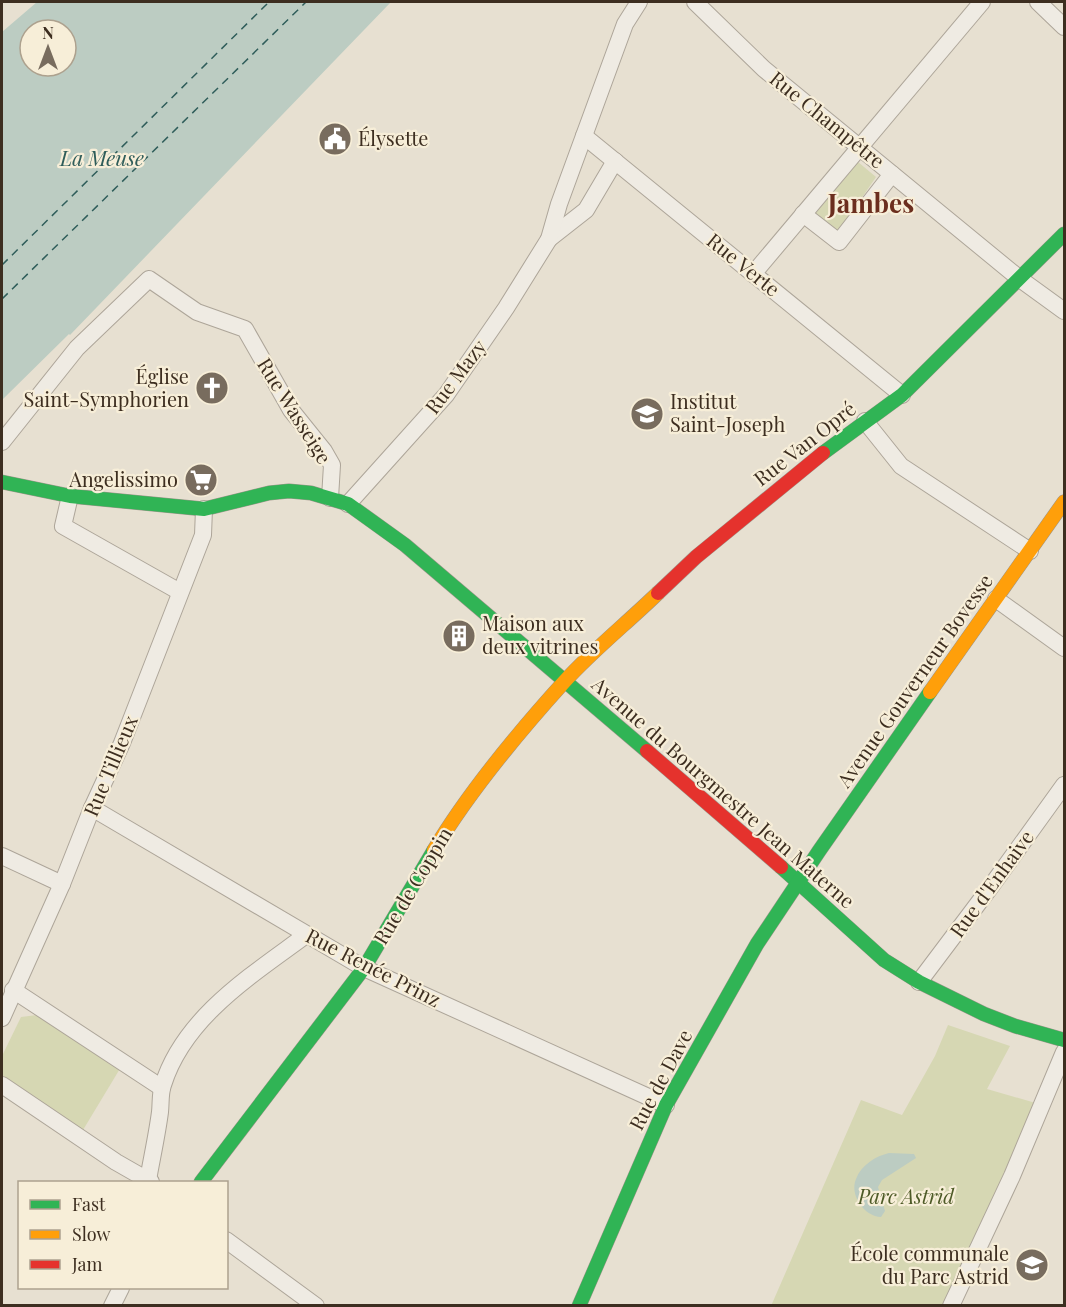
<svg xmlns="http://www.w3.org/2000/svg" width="1066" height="1307" viewBox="0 0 1066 1307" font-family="'Playfair Display',serif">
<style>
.green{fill:#d6d7b3}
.water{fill:#bcccc2;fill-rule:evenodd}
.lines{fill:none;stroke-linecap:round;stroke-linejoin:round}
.ferry{stroke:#2f5d5a;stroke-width:1.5;stroke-dasharray:8 6;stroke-linecap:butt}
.street-casing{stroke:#ada599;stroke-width:18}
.fast-casing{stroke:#9c958a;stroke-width:15}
.slow-casing{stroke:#9c958a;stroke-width:15}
.jam-casing{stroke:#9c958a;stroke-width:15}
.street{stroke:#efebe3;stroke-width:16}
.fast{stroke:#30b455;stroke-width:14}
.slow{stroke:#ff9f0a;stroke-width:14}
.jam{stroke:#e5322d;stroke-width:14}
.labels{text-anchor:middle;stroke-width:4.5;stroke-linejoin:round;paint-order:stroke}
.street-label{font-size:20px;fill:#3d2e20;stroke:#f7eed8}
.poi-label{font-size:20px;fill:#3d2e20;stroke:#f7eed8;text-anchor:start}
.park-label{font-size:20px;font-style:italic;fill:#4d5a26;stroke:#f7eed8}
.water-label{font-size:21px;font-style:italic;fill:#2f5d5a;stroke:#f7eed8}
.district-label{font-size:26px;font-weight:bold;fill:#6b2e1e;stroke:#f7eed8}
</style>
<rect width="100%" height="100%" fill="#e7e0d1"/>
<g class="green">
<path d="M858 162 876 177 839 231 811 213Z"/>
<path d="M37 1015 121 1067 83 1130 2 1075V1056L21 1017Z"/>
<path d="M948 1025 1010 1046 987 1089 1039 1104 944 1305 771 1306 861 1100 902 1115 935 1056Z"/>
</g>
<g class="water">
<path d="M37 2H391L70 335 69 334 2 400V32ZM30 30H66V66H30Z"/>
<path d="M889 1153 914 1154 916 1158 882 1180 878 1187 885 1211 881 1217C865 1217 849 1195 856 1179 861 1165 876 1156 889 1153Z"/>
</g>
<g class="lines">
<g class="ferry">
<path d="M2 265 269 2"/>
<path d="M2 299 306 2"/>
</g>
<defs>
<g id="street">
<path d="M695 2 764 69 1020 279 1064 311"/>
<path d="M1038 2 1064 27"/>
<path d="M584 136 902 395"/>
<path d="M803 214 839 242 892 174"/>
<path d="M549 239 586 210 615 161"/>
<path d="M753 274 982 2"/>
<path d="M865 421 901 466 1030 551"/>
<path d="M2 442 77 348 149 279 197 312 245 329 291 410 324 451 332 465 330 498"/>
<path d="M70 496 63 526 180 592"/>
<path d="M348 504 446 395 506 308 549 239 559 204 625 24 639 2"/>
<path d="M996 599 1064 648"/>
<path d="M92 808 364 968 666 1105"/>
<path d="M2 856 62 884"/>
<path d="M919 982 989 889 1064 785"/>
<path d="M13 990 162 1088"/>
<path d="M2 1018 62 884 92 808 122 743 203 535 204 509"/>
<path d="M2 1085 116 1162 151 1182"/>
<path d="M148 1180C152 1157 157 1135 160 1112 161 1103 160 1093 163 1085 184 1017 252 975 306 935"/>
<path d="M226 1240 316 1306"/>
<path d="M112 1306 121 1288"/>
<path d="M951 1306 1012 1176 1064 1052"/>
</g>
<g id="fast">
<path d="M823 453 902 395 1064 234"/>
<path d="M2 482 70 496 204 509 269 493 289 491 311 493 348 504 405 545 647 751"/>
<path d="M781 867 884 960 919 982 984 1014 1015 1026 1064 1040"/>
<path d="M201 1182 364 968 434 850"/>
<path d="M579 1306 666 1105 757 944 819 851 930 692"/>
</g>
<g id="slow">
<path d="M930 692 1064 502"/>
<path d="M434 850C470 790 517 734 564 682 592 651 627 623 658 593"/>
</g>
<g id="jam">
<path d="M658 593 696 557 823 453"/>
<path d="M647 751 781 867"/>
</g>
</defs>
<use href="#street" class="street-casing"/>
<use href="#fast" class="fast-casing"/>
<use href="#slow" class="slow-casing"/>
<use href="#jam" class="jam-casing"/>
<use href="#street" class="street"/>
<use href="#fast" class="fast"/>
<use href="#slow" class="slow"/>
<use href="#jam" class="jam"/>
</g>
<defs>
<symbol id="civic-disc" viewBox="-11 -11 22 22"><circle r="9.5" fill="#786c5e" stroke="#f7eed8"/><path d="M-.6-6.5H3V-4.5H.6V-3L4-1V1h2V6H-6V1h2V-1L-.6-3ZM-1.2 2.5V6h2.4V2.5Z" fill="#fff"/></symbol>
<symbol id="church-disc" viewBox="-11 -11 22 22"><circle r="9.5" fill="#786c5e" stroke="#f7eed8"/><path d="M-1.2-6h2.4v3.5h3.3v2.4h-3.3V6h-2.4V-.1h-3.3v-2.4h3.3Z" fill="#fff"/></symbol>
<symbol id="school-disc" viewBox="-11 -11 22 22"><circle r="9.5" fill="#786c5e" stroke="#f7eed8"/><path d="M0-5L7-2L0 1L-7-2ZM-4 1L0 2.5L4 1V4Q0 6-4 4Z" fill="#fff"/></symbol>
<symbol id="supermarket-disc" viewBox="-11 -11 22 22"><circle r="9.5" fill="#786c5e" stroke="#f7eed8"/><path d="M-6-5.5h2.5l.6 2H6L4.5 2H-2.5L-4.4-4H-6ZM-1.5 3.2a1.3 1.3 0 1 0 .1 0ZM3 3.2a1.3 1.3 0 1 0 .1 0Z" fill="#fff"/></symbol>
<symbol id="building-disc" viewBox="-11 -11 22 22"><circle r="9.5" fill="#786c5e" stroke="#f7eed8"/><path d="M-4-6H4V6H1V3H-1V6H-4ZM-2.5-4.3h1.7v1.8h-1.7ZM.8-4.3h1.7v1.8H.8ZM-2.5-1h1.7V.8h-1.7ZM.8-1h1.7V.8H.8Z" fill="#fff"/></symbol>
</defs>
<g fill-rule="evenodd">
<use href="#civic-disc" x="316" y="120" width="38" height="38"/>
<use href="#church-disc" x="193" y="369" width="38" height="38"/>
<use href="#school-disc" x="628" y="395" width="38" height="38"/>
<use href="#supermarket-disc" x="182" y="461" width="38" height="38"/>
<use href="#building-disc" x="440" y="617" width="38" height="38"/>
<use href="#school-disc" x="1013" y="1246" width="38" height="38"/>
</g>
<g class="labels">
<g class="street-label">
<text transform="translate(827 120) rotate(39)" y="7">Rue Champêtre</text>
<text transform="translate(743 265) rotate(39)" y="7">Rue Verte</text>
<text transform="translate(456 377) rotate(-53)" y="7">Rue Mazy</text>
<text transform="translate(294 411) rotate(58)" y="7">Rue Wasseige</text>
<text transform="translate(805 444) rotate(-38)" y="7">Rue Van Opré</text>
<text transform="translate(915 681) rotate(-55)" y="7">Avenue Gouverneur Bovesse</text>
<text transform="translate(111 766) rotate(-67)" y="7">Rue Tillieux</text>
<text transform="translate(723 793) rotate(41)" y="7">Avenue du Bourgmestre Jean Materne</text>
<text transform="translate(992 884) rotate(-54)" y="7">Rue d'Enhaive</text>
<text transform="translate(413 886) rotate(-59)" y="7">Rue de Coppin</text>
<text transform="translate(373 968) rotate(27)" y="7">Rue Renée Prinz</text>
<text transform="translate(661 1080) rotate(-62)" y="7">Rue de Dave</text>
</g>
<g class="poi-label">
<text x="358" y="146">Élysette</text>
<text x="189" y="384" text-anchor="end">Église<tspan x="189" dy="23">Saint-Symphorien</tspan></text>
<text x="670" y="409">Institut<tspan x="670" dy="23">Saint-Joseph</tspan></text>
<text x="178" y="487" text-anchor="end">Angelissimo</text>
<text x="482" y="631">Maison aux<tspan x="482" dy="23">deux vitrines</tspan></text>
<text x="1009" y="1261" text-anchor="end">École communale<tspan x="1009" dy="23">du Parc Astrid</tspan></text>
</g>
<g class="park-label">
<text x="906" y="1204">Parc Astrid</text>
</g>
<g class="water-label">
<text x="102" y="166">La Meuse</text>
</g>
<g class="district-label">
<text x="871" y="213">Jambes</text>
</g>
</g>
<rect width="1066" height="1307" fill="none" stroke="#3d2e20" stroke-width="6"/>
<rect x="18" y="1181" width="210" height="108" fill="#f7eed8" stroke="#ada18e" stroke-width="1.5"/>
<rect x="30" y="1200" width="30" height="9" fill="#30b455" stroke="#ada18e" stroke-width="1.5"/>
<text x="72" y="1211" font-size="18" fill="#3d2e20">Fast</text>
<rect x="30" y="1230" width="30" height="9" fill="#ff9f0a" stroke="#ada18e" stroke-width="1.5"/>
<text x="72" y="1241" font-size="18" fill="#3d2e20">Slow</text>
<rect x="30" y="1260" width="30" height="9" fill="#e5322d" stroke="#ada18e" stroke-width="1.5"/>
<text x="72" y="1271" font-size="18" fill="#3d2e20">Jam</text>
<g transform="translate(48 48)"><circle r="28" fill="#f7eed8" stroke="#ada18e" stroke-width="1.5"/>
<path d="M0-4.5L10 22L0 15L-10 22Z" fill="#786c5e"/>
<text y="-9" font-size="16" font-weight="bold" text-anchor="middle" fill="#3d2e20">N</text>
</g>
</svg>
